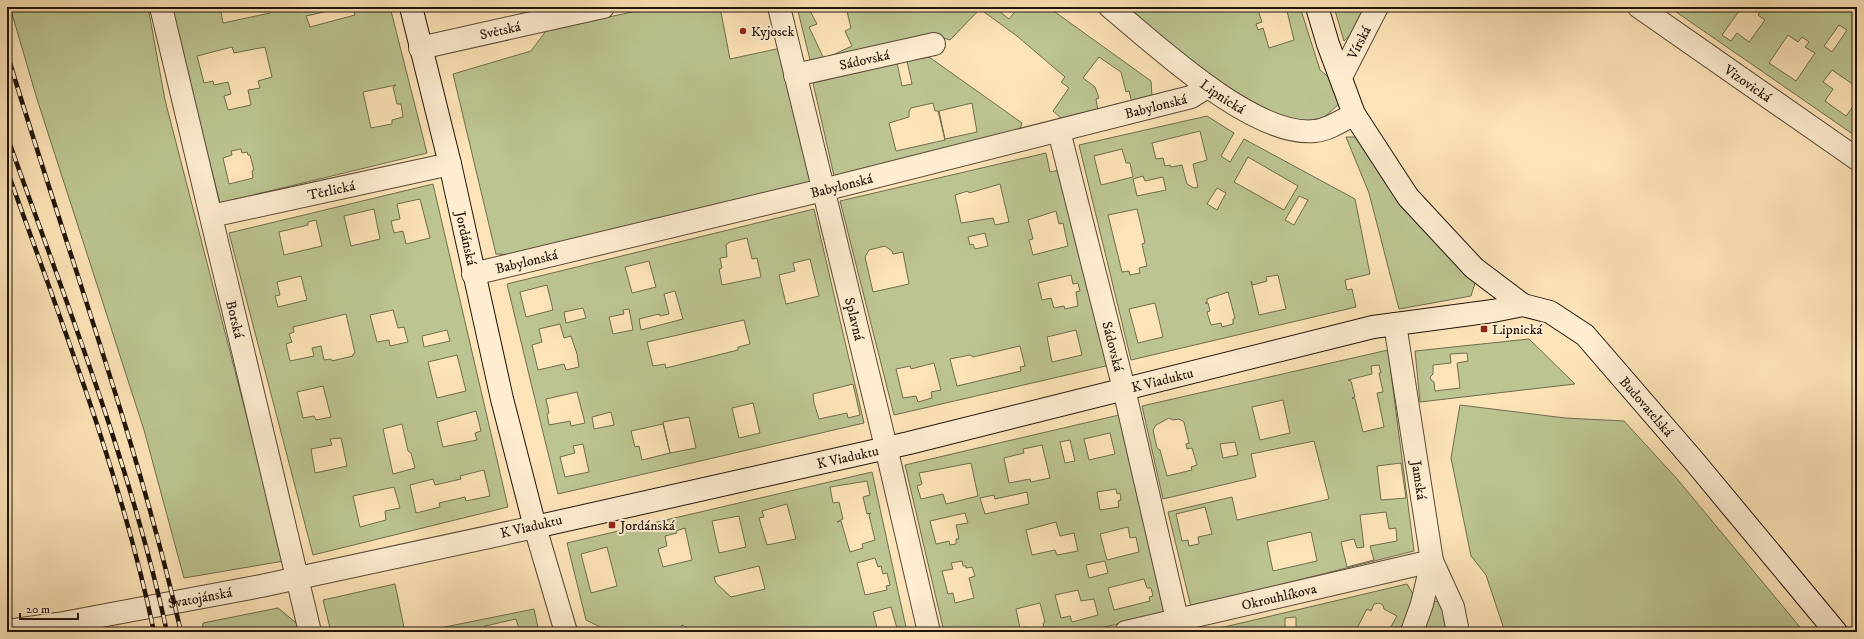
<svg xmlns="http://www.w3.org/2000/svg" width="1864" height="639" viewBox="0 0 1864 639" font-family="'IM FELL DW Pica',serif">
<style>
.green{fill:#bcc592;stroke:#6e6d4d;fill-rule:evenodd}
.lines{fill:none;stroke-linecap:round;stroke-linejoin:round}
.street-casing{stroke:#584934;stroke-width:24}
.secondary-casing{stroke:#211508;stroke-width:24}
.street{stroke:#feedd1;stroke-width:22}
.secondary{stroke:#feedd1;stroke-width:22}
.rail-casing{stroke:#211508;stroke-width:4.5}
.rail{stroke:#feedd1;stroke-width:3;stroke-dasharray:9;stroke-linecap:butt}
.poi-dot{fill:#8f2418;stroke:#feedd1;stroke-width:1.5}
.labels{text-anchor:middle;stroke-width:4;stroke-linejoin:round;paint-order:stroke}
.street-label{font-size:14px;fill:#211508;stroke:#feedd1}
.poi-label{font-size:14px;fill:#211508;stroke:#feedd1;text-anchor:start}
</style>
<rect width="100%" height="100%" fill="#fde4b8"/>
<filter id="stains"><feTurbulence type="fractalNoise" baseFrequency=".005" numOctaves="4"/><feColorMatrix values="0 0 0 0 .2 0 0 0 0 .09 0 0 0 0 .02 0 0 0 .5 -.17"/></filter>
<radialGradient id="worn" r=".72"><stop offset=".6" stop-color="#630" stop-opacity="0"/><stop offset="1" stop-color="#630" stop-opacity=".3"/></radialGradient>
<g class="green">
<path d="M10 7H148L165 100 284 561 184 578 144 430 37 99Z"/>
<path d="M170 7H220L223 23 270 13 269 7H346L306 16 310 27 355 15 353 7H390L427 153 220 203ZM232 47 234 53 265 47 272 77 258 81 260 88 248 90 251 105 228 110 224 96 231 94 228 82 214 85 213 81 204 83 197 56ZM396 85 393 87 397 104H401L403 117 392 120V124L371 128 363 92ZM241 149 242 153 247 152 248 155H250L254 170 252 171 253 178 229 184 223 158 232 155 231 151Z"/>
<path d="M654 7H720L730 59 781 48 815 179 810 187 518 255 496 254 453 74 531 51 546 31Z"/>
<path d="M797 7H808L817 24 809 27 824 59 852 46 845 31 851 28 846 7H994L1009 19 1019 7H1048L1151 81 1152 97 1132 103 1129 91 1126 92 1121 72 1099 57 1083 78 1095 87 1099 98 1096 99 1098 111 1063 120 1053 111 1069 88 1061 82 1065 77 1017 36 980 9 950 40 940 37 811 64Z"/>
<path d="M1124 7H1201L1209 12 1213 7H1257L1262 22 1256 24 1258 30 1263 28 1269 48 1294 40 1286 7 1279 10 1278 7H1300L1320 70 1332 80 1340 97 1338 105 1322 119 1302 123 1285 120 1224 89Z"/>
<path d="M1334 7H1366L1354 32 1344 41Z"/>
<path d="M1669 7H1689L1692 9 1694 7H1742L1722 35 1731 41 1737 33 1749 42 1765 20 1758 15 1760 12 1754 7H1857V87L1832 70 1823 82 1833 89 1825 101 1846 116 1855 104 1857 106V137ZM1839 25 1847 30 1832 52 1824 46ZM1788 35 1798 42 1802 37 1809 42 1805 47 1815 53 1796 81 1769 63Z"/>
<path d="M929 57 1022 123 1019 132 834 176 813 83 897 63 902 86 912 84 907 61ZM933 103 935 111H938L945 140 896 151 889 123 909 117V111L911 108ZM972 103 977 132 945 139 939 111Z"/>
<path d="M1207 116 1234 133 1221 156 1230 162 1244 139 1355 199 1370 274 1345 280 1347 290 1352 289 1356 307 1131 360 1079 145ZM1200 131 1207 160 1193 164 1198 187 1194 188 1187 184 1182 165 1171 167 1170 165 1165 166 1163 158 1156 159 1152 143ZM1122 149 1126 163H1130L1133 177 1101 185 1094 156ZM1248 157 1298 186 1284 210 1234 182ZM1143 176 1145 181 1163 177 1166 190 1137 196 1133 179ZM1217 188 1226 193 1217 210 1207 204ZM1299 196 1308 200 1294 225 1285 220ZM1137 209 1145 243 1142 244 1147 266 1139 268 1140 273 1130 275 1129 271 1122 272 1108 215ZM1278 275 1286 309 1259 315 1251 281 1253 285 1267 281 1266 277ZM1228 292 1235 318 1233 319V324L1222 327 1221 323 1211 325 1207 312 1210 311 1208 303H1205H1207V299ZM1155 303 1163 337 1138 343 1129 309Z"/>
<path d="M1346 137H1361L1389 183 1453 262 1475 283 1471 296 1399 309 1369 193Z"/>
<path d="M1046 153 1050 172 1060 170 1110 365 894 415 840 201ZM1000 184 1009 222 995 225 993 218 961 223 955 195 968 191 969 193ZM1056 211 1059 224 1063 223 1068 246 1033 255 1029 240 1033 239 1028 220ZM985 233 988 246 975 249 973 244 970 245 968 237ZM885 246 892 251 893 254 903 252 909 284 873 292 865 257 869 250ZM1071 275 1073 284 1078 283 1080 291 1076 292 1078 306 1065 309 1064 306 1054 308 1051 298 1042 300 1038 283ZM1076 330 1082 355 1052 362 1047 337ZM1020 346 1025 366 1020 367 1021 371 957 386 950 359 970 355 973 357ZM934 363 941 390 931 392 932 398 918 402 916 396 903 398 896 369 910 366 911 369Z"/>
<path d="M433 184 508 507 313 555 229 233ZM420 199 430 238 406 244 403 231 394 233 391 221 400 219 397 204ZM374 209 380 239 351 246 344 216ZM316 220 322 246 284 255 279 232 308 225V222ZM301 276 307 300 278 307 275 296 280 295 277 282ZM393 310 398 328 404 327 408 342 390 346 389 340 377 342 370 315ZM346 314 355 353 353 354V356L332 361 331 359 324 360 321 346 312 348 314 356 290 361 286 344 292 342 289 334 294 332 293 327ZM447 330 450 341 424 347 422 336ZM457 355 466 391 437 398 428 362ZM323 386 331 417 316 420 314 416 303 418 297 392ZM476 411 481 431 475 433 477 440 443 447 437 422ZM402 424 408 451 411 453 415 468 393 474 383 429ZM341 438 347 466 315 473 311 449 332 445 330 439ZM484 470 490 496 466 501 465 497 439 503 440 507 416 513 410 485 433 479 435 485 461 479 460 476ZM394 487 400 508 385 511 386 520 360 527 353 496Z"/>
<path d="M814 209 864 423 558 494 507 284ZM747 238 752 259 757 258 761 277 722 285 719 269 722 268 720 258 727 257 726 245 730 242ZM810 259 819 296 786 304 779 275 795 271 793 263ZM649 261 656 287 632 293 625 267ZM547 285 553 310 526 317 520 292ZM675 291 683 319 641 330 639 319 659 314 660 316 669 314 664 294ZM583 308 586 318 566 323 564 312ZM629 309 633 330 613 334 609 317 624 314 623 310ZM744 320 750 344 738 347V350L666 368 665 364 653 366 647 342ZM560 324 564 338 571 336 577 354 579 367 566 370 564 364 538 370 532 345 542 342 539 329ZM853 384 860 415 848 418 847 413 819 419 814 403 813 394ZM577 392 585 423 571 426 570 421 549 425 547 414 549 413 546 399ZM753 403 760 433 739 438 732 408ZM611 412 614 425 594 429 592 417ZM689 417 696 448 670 453 663 422ZM663 424 670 453 642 460 639 446 635 447 631 431ZM583 444 589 472 565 477 560 457 575 453 573 446Z"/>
<path d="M1529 339 1575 384 1420 402 1415 351ZM1467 353 1468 361 1457 363 1460 388 1435 391 1434 382 1431 380 1430 377 1433 374V365L1451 363 1450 354Z"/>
<path d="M1388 350 1414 551 1191 607 1168 512 1232 497 1237 520 1329 499 1314 441 1251 454 1256 477 1163 499 1142 406ZM1379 365 1381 373H1379L1383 392 1377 393 1384 427 1363 432 1355 399 1352 398 1355 397 1351 381 1348 380 1372 374 1371 366ZM1283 400 1290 433 1260 440 1252 407ZM1169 418 1173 420 1179 419 1184 422 1189 443 1186 444 1187 449 1192 448 1197 465 1191 467 1192 470 1167 476 1160 450 1157 448 1153 430 1156 425ZM1235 442 1238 455 1223 458 1220 444ZM1401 463 1406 498 1381 500 1377 466ZM1205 507 1212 534 1198 537 1199 544 1189 546 1188 540 1182 541 1176 514ZM1386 512 1389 529 1396 528 1397 541 1370 546 1374 560 1347 567 1341 542 1354 539 1357 548 1364 547 1360 515ZM1311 532 1317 561 1273 571 1267 542Z"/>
<path d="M1460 405 1565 418 1624 421 1678 480 1804 632H1505L1486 575 1471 556 1451 458Z"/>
<path d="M1119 415 1168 613 1082 632H944L905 465ZM1110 433 1115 454 1089 460 1084 439ZM1070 440 1075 461 1065 463 1060 442ZM1042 445 1050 478 1031 482 1030 479 1009 483 1004 458 1024 453 1023 449ZM971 463 978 496 946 504 943 494 921 499 917 486 922 484 919 473ZM1116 489 1117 494 1120 493 1121 500 1118 501 1119 507 1100 510 1097 492ZM1027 492 1029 504 985 514 980 498 994 495 995 499ZM965 513 968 523 956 525 959 539H956V544L950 545 949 541 936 544 930 521ZM1056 522 1060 536 1074 533 1078 551 1057 555 1055 550 1032 555 1026 530ZM1128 527 1130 538 1136 537 1139 552 1107 560 1100 534ZM962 561 963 566H966V568L972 567 975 576 969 578 974 598 955 603 953 593 948 594 942 571 953 569 951 563ZM1105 561 1108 573 1089 578 1086 565ZM1144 579 1147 588H1151L1153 596 1149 597 1150 601 1114 610 1108 588ZM1078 590 1081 601 1094 599 1098 615 1072 622 1070 616 1061 618 1055 595ZM1040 603 1045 622 1043 623 1044 628 1028 632 1027 627 1020 628 1016 609Z"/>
<path d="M872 472 907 632H898L891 607 873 612 878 632H696L682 625 678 632H610L586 620 567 543ZM867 481 870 495 863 497 867 514 871 513 869 515 875 540 862 544 863 548 850 552 841 521 837 522 843 519 839 502 833 503 830 487ZM787 504 796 539 767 545 759 518 764 517 762 511ZM739 516 746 547 719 553 712 521ZM685 528 692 560 663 567 658 549 667 546 665 536 677 533 676 531ZM607 547 617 586 591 593 581 554ZM875 558 878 567 881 566 883 574 887 573 890 585 886 586 887 590 865 595 857 563ZM759 566 765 589 731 597 716 583 714 577Z"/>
<path d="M395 584 405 632H331L323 600Z"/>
<path d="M1407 584 1416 599 1399 632H1388L1397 616 1384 609 1383 605 1379 603 1374 604 1371 611 1367 609 1355 632H1296V617L1285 618V632H1203Z"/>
<path d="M1431 601 1444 602 1450 632H1417Z"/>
<path d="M278 608 301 627 302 632H202L203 623Z"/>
<path d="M534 609 539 632H520L516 619 485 626 486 632H420Z"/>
</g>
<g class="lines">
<defs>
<g id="street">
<path id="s1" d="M161 7 310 632"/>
<path id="s2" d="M779 7 886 447 929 632"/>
<path id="s3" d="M1110 7C1156 45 1254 138 1315 131 1328 130 1343 120 1354 114"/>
<path id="s4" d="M1639 7 1857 159"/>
<path id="s5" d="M420 48 603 7"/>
<path id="s6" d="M795 75 934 44"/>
<path id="s7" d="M1341 77 1377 7"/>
<path id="s8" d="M1059 131 1124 389 1180 632"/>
<path id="s9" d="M211 216 450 164"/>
<path id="s10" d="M473 274 823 190 1191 97 1207 87"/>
<path id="s11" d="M1395 324 1432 561 1453 607 1458 632"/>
<path id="s12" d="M7 631 58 624 261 586 535 527 566 632"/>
<path id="s13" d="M1126 632 1432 561"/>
<path d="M1412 632 1422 604 1432 561"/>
</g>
<g id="secondary">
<path id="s14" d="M411 7 450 164 502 399 535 527 909 443 1373 327 1493 311 1523 305 1550 312 1585 335 1694 461 1836 632"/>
<path d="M1317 7 1328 44 1354 114 1408 197 1474 268 1523 305"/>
</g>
</defs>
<use href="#street" class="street-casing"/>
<use href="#secondary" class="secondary-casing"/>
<use href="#street" class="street"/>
<use href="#secondary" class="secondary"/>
<defs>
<g id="rail">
<path d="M7 53C65 246 136 435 181 632"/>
<path d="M7 136C65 300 130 462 167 632"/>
<path d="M7 170C61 321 121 474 154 632"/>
</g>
</defs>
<use href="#rail" class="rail-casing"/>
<use href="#rail" class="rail"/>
</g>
<g class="poi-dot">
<circle cx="743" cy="31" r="4"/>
<rect x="1480" y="325" width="8" height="8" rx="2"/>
<rect x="608" y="521" width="8" height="8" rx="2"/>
</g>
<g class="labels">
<g class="street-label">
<text dy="5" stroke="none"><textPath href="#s5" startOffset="82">Světská</textPath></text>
<text dy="5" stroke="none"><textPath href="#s7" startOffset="39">Vírská</textPath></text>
<text dy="5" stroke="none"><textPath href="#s6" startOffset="71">Sádovská</textPath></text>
<text dy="5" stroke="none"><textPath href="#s4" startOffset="133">Vizovická</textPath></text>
<text dy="5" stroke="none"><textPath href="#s3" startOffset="144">Lipnická</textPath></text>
<text dy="5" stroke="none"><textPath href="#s10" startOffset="703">Babylonská</textPath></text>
<text dy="5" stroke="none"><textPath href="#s10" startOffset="379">Babylonská</textPath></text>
<text dy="5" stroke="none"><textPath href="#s9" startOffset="123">Těrlická</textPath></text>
<text dy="5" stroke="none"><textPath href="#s14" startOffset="238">Jordánská</textPath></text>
<text dy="5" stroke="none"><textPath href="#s10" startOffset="55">Babylonská</textPath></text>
<text dy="5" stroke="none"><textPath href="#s1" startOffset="321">Borská</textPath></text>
<text dy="5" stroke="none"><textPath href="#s2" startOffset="321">Splavná</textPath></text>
<text dy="5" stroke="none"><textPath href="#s8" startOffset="222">Sádovská</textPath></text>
<text dy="5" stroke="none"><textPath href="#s14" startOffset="1179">K Viaduktu</textPath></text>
<text dy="5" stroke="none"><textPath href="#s14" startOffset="1712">Budovatelská</textPath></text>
<text dy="5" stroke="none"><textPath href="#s14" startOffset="855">K Viaduktu</textPath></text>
<text dy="5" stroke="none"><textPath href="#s11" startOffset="158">Jamská</textPath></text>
<text transform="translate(531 526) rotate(-13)" y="5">K Viaduktu</text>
<text dy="5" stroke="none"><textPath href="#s13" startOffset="157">Okrouhlíkova</textPath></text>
<text dy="5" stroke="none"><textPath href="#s12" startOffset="196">Svatojánská</textPath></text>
</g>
<g class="poi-label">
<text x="751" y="36">Kyjosek</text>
<text x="1492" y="334">Lipnická</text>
<text x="620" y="530">Jordánská</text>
</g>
</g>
<rect width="1864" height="639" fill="none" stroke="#fde4b8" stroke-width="24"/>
<rect x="8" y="8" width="1848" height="623" fill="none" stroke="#211508" stroke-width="2"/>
<rect x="12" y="12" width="1840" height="615" fill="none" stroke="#211508"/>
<path d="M20 613v6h58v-6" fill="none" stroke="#211508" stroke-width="2"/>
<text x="26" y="613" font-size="12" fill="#211508" stroke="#feedd1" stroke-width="3" paint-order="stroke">20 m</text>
<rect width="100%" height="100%" filter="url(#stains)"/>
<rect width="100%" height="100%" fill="url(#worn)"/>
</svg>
